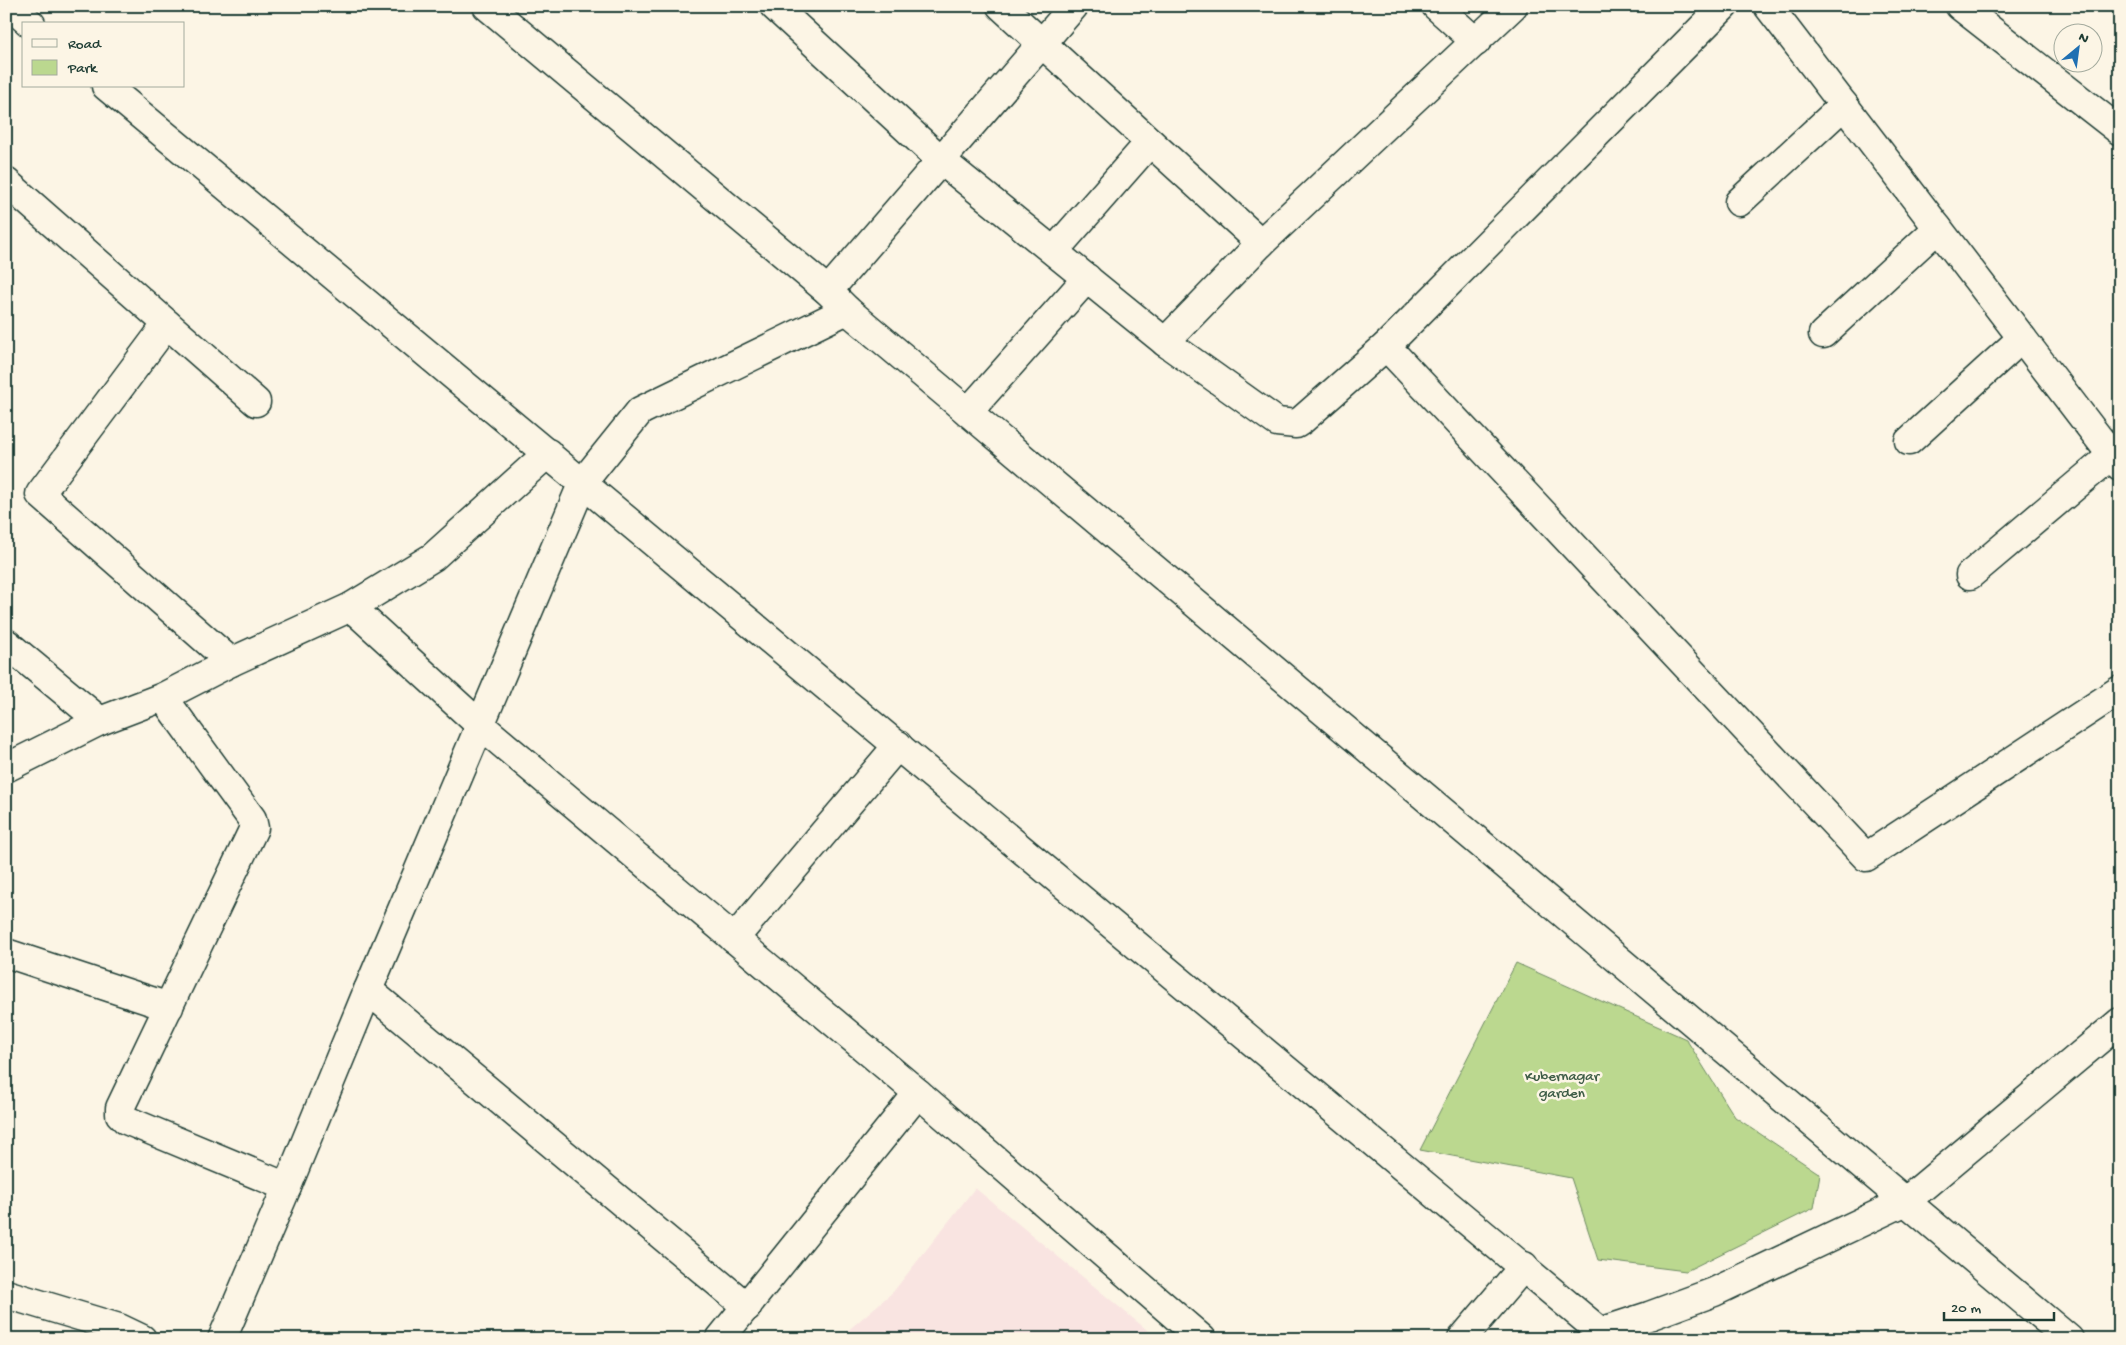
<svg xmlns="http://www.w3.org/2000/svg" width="2126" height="1345" viewBox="0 0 2126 1345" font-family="'Gochi Hand',sans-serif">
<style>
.built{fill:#f9e4e1}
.green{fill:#bbd88f;stroke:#6d8a62}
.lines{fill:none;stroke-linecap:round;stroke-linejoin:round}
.street-casing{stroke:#1f3d34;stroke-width:31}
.secondary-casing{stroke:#1f3d34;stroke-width:31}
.street{stroke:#fcf5e5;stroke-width:28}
.secondary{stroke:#fcf5e5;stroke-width:28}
.labels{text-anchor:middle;stroke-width:5;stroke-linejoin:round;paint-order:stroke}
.park-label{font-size:15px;fill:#3e5c46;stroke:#fcf5e5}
</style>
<rect width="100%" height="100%" fill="#fcf5e5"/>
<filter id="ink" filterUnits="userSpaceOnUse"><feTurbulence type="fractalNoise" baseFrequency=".02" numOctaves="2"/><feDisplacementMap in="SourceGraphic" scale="10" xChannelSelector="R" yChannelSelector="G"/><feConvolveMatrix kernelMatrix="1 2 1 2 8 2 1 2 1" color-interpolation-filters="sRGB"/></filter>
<g filter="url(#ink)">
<path class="built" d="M975 1188 1158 1339H838L893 1292Z"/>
<path class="green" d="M1516 963 1686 1039 1735 1117 1820 1174 1814 1208 1686 1271 1598 1260 1571 1178 1420 1150Z"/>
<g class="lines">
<defs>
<g id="street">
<path d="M10 6 31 24"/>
<path d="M774 6 942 161 1165 342 1277 422 1296 424 1302 420 1386 346"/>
<path d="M1001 6 1261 243"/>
<path d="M1436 6 1476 42"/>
<path d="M1724 6 1386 346 1866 857 2120 690"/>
<path d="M1768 6 2120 466"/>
<path d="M1960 6 2120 131"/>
<path d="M106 86 1609 1339"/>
<path d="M6 182 256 402"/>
<path d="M1739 202 1844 105"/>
<path d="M1054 251 1150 142"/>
<path d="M828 291 1074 6"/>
<path d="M167 324 40 494 231 662"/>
<path d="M1823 334 1938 228"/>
<path d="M1165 342 1261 243 1513 6"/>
<path d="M968 412 1087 278"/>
<path d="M1909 441 2022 338"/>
<path d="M1970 575 2112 455"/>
<path d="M351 607 480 725 918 1093 1202 1339"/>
<path d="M6 643 100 721 6 768"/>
<path d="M163 697 252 819 254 828 120 1108V1114L126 1120 287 1187"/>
<path d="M100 721 163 697 231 662 351 607 433 557 548 453"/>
<path d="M734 939 898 745"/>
<path d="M6 953 169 1007"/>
<path d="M368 990 747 1307"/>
<path d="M6 1294 119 1328 142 1339"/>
<path d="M1600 1332 1649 1316 1714 1292 1906 1201 2120 1022"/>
<path d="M222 1339 287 1187 368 990 583 482 640 411 847 310"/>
<path d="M720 1339 918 1093"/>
<path d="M1462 1339 1524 1266"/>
</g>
<path id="secondary" d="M487 6 828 291 847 310 968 412 2069 1339"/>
</defs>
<use href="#street" class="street-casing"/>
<use href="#secondary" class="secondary-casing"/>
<use href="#street" class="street"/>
<use href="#secondary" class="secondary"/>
</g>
</g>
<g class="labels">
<g class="park-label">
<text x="1562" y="1080">Kubernagar<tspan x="1562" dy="17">garden</tspan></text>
</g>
</g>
<rect width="2126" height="1345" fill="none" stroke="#fcf5e5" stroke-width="25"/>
<rect x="12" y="12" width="2101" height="1320" fill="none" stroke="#1f3d34" stroke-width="2" filter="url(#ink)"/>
<rect x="22" y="22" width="162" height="65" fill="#fcf5e5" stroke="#a4ab9e"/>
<rect x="32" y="39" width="25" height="8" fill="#fcf5e5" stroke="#a4ab9e"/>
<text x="68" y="48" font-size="15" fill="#1f3d34">Road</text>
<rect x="32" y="60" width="25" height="15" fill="#bbd88f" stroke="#a4ab9e"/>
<text x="68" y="72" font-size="15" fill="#1f3d34">Park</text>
<g transform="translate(2078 48) rotate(29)"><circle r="24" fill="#fcf5e5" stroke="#a4ab9e"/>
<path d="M0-4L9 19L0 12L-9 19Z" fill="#1f6fb2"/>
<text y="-8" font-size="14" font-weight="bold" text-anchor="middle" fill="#1f3d34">N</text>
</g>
<path d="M1944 1312v8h110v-8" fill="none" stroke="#1f3d34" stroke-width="2.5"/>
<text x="1951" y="1312" font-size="15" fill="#1f3d34" stroke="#fcf5e5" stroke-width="4" paint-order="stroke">20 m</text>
</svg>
